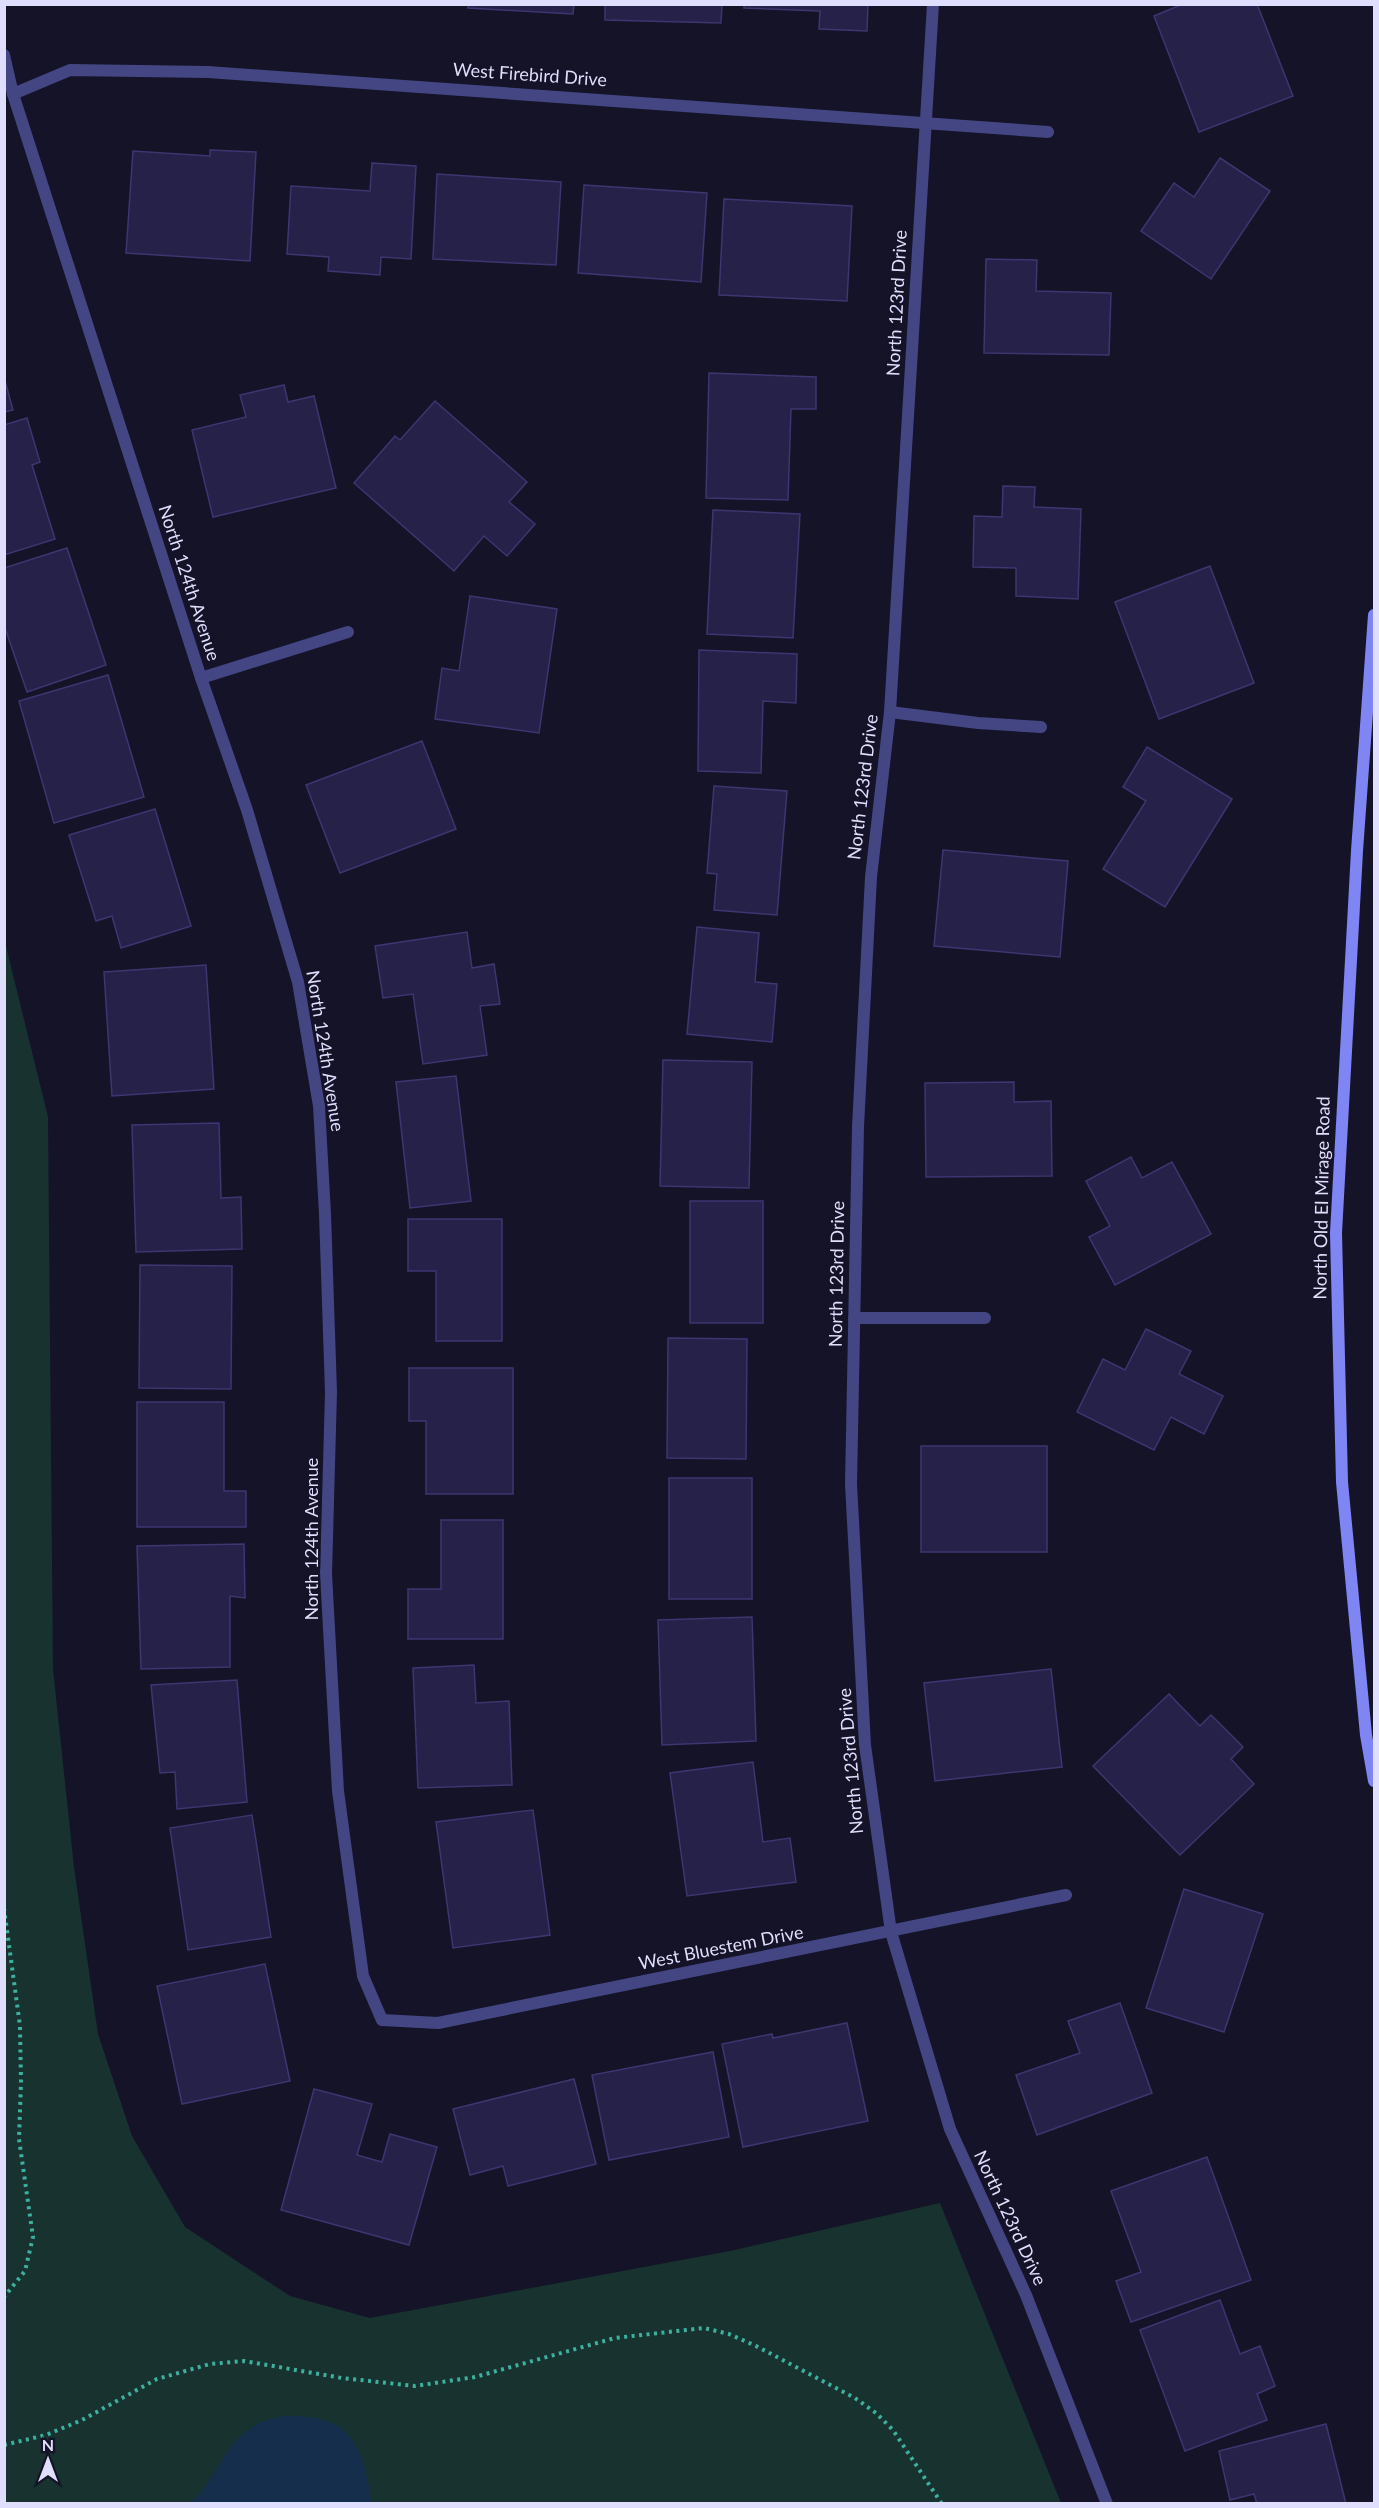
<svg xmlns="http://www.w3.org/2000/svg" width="1379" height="2508" viewBox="0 0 1379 2508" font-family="Lato,sans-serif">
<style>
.green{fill:#17322f}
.water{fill:#152e4b}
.building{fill:#262148;stroke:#3c3671;stroke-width:1.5}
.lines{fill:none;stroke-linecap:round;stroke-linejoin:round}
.path{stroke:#3db0a0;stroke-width:4;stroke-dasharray:3 4.5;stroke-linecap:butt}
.street{stroke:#434683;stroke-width:12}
.secondary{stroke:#7f85f2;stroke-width:12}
.labels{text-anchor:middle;stroke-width:4.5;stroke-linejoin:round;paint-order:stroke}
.street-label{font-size:18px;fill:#dfdefc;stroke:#151328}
</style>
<rect width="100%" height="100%" fill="#151328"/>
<path class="green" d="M4 938 48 1117 53 1669 74 1867 98 2034 132 2136 185 2227 290 2296 370 2318 730 2251 940 2203 1061 2503H5Z"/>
<path class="water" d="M285 2416C353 2414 362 2445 372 2503H191C227 2467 227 2424 285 2416Z"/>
<g class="building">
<path d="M468 4H574L573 14 468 8Z"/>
<path d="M605 4H722L721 23 605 20Z"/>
<path d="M744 4H868L867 31 819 29 820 11 744 8Z"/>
<path d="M1183 4H1257L1293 96 1199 132 1154 16Z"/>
<path d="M210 150 256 152 250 261 126 253 133 151 210 156Z"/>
<path d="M1220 158 1270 191 1211 279 1141 231 1174 183 1194 197Z"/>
<path d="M372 163 416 166 411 259 381 257 380 275 328 271 329 257 287 254 291 186 370 191Z"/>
<path d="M437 174 561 182 556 265 433 259Z"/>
<path d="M584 185 707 193 701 282 578 273Z"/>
<path d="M724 199 852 206 847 301 719 295Z"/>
<path d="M986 259 1037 260 1036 291 1111 293 1109 355 984 353Z"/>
<path d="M709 373 816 377V409H791L788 500 706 498Z"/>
<path d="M4 377 13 410 4 412Z"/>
<path d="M284 385 288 402 314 396 336 488 213 517 192 430 246 417 240 395Z"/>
<path d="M435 401 527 482 509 502 535 524 507 556 484 536 454 571 354 483 395 436 400 440Z"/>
<path d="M27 418 40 462 32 465 55 539 4 555V425Z"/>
<path d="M1003 486 1035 487 1034 507 1081 509 1078 599 1016 596V568L973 567 974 516 1002 517Z"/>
<path d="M713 510 800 514 793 638 707 634Z"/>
<path d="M67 548 106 665 27 692 4 625V568Z"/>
<path d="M1210 566 1254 683 1159 719 1115 602Z"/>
<path d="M470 596 557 609 539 733 435 719 442 668 459 671Z"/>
<path d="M699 650 797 654 796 703 763 701 761 773 698 771Z"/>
<path d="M108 675 144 797 54 823 19 701Z"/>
<path d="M422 741 456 829 340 873 306 785Z"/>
<path d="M1147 747 1232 799 1165 907 1103 869 1146 801 1123 787Z"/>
<path d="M714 786 787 791 777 915 714 910 717 874 707 873Z"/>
<path d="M155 809 191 926 121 948 112 916 96 921 69 835Z"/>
<path d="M943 850 1068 861 1060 957 934 946Z"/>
<path d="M697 927 759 933 755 982 777 984 772 1042 687 1034Z"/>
<path d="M467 932 472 968 494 964 500 1004 480 1006 487 1055 423 1064 413 994 383 998 375 946Z"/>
<path d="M206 965 214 1089 112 1096 104 972Z"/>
<path d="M663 1060 752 1062 749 1188 660 1186Z"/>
<path d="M456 1076 471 1201 410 1208 396 1082Z"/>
<path d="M1014 1082V1102L1051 1101 1052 1176 926 1177 925 1083Z"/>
<path d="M219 1123 221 1198 241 1197 242 1249 136 1252 132 1125Z"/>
<path d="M1131 1157 1142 1178 1172 1162 1211 1234 1115 1285 1089 1237 1110 1226 1086 1181Z"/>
<rect x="690" y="1201" width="73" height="122"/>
<path d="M408 1219H502V1341H436V1271H408Z"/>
<path d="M140 1265 232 1266 231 1389 139 1388Z"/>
<path d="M1146 1329 1191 1351 1179 1374 1223 1396 1204 1434 1171 1417 1154 1450 1077 1412 1103 1359 1125 1370Z"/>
<path d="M668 1338 747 1339 746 1459 667 1458Z"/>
<path d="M409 1368H513V1494H426V1421H409Z"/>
<path d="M137 1402H224V1491H246V1527H137Z"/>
<rect x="921" y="1446" width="126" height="106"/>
<rect x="669" y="1478" width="83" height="121"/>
<path d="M441 1520H503V1639H408V1589H441Z"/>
<path d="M244 1544 245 1598 230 1596V1667L141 1669 137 1546Z"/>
<path d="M752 1617 756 1741 662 1745 658 1620Z"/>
<path d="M474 1665 476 1703 509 1701 512 1785 418 1788 413 1668Z"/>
<path d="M1051 1669 1062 1767 935 1781 924 1683Z"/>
<path d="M237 1680 247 1802 177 1809 175 1772 160 1773 151 1685Z"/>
<path d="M1169 1694 1200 1726 1211 1715 1243 1747 1231 1759 1254 1784 1180 1855 1093 1766Z"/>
<path d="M753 1762 763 1842 790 1838 796 1882 687 1896 670 1773Z"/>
<path d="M533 1810 550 1935 453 1948 436 1822Z"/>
<path d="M252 1815 271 1937 188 1950 170 1828Z"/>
<path d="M1184 1889 1263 1914 1224 2032 1146 2008Z"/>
<path d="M265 1964 290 2081 182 2104 157 1986Z"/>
<path d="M1120 2003 1152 2093 1037 2135 1016 2075 1080 2053 1068 2021Z"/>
<path d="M847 2023 868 2121 743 2147 722 2044 772 2034 773 2038Z"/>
<path d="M713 2052 729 2137 609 2160 592 2075Z"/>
<path d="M574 2079 596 2164 508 2186 503 2166 470 2175 453 2109Z"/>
<path d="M314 2089 372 2104 357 2155 382 2162 390 2134 437 2147 409 2245 281 2210Z"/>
<path d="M1207 2157 1251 2280 1131 2322 1116 2281 1141 2272 1111 2191Z"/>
<path d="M1220 2300 1240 2354 1260 2346 1275 2386 1257 2394 1267 2420 1185 2451 1140 2330Z"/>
<path d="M1326 2424 1346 2504H1257L1254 2494 1230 2500 1219 2451Z"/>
</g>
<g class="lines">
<g class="path">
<path d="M4 1908 20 2026 21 2083 19 2139 33 2237 25 2271 4 2297"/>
<path d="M4 2445 46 2435 82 2420 157 2379 210 2364 244 2361 342 2378 415 2386 475 2377 615 2338 704 2328 729 2334 756 2346 855 2398 876 2413 893 2430 942 2504"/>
</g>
<g class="street">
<path d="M933 4 890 712 871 877 858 1127 851 1484 865 1745 891 1932 950 2129 1026 2295 1107 2504"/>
<path d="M4 55 13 94 201 678 247 810 298 982 319 1106 325 1214 331 1392 326 1574 338 1791 363 1976 382 2020 438 2023 1066 1895"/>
<path d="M13 94 70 70 208 72 1048 132"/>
<path d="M201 678 348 632"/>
<path d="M890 712 978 723 1041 727"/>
<path d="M854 1318H985"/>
</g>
<path class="secondary" d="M1374 615 1357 851 1336 1233 1342 1482 1366 1735 1374 1781"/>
</g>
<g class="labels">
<g class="street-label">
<text transform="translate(530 75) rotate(4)" y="6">West Firebird Drive</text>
<text transform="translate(897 303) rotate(-87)" y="6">North 123rd Drive</text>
<text transform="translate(189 583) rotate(72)" y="6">North 124th Avenue</text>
<text transform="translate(863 787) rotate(-83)" y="6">North 123rd Drive</text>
<text transform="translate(325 1051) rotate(81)" y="6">North 124th Avenue</text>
<text transform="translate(1322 1198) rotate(-89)" y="6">North Old El Mirage Road</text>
<text transform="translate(837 1274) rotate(-89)" y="6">North 123rd Drive</text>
<text transform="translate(312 1539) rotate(-90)" y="6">North 124th Avenue</text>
<text transform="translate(851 1761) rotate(-95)" y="6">North 123rd Drive</text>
<text transform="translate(721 1948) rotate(-11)" y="6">West Bluestem Drive</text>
<text transform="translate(1010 2218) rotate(65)" y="6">North 123rd Drive</text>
</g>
</g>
<rect width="1379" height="2508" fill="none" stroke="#dfdefc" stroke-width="12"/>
<g transform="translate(48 2460)" stroke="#151328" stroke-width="4.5" paint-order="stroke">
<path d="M0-4.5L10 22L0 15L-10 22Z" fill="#dfdefc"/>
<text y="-9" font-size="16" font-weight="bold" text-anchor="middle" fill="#dfdefc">N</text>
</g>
</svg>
